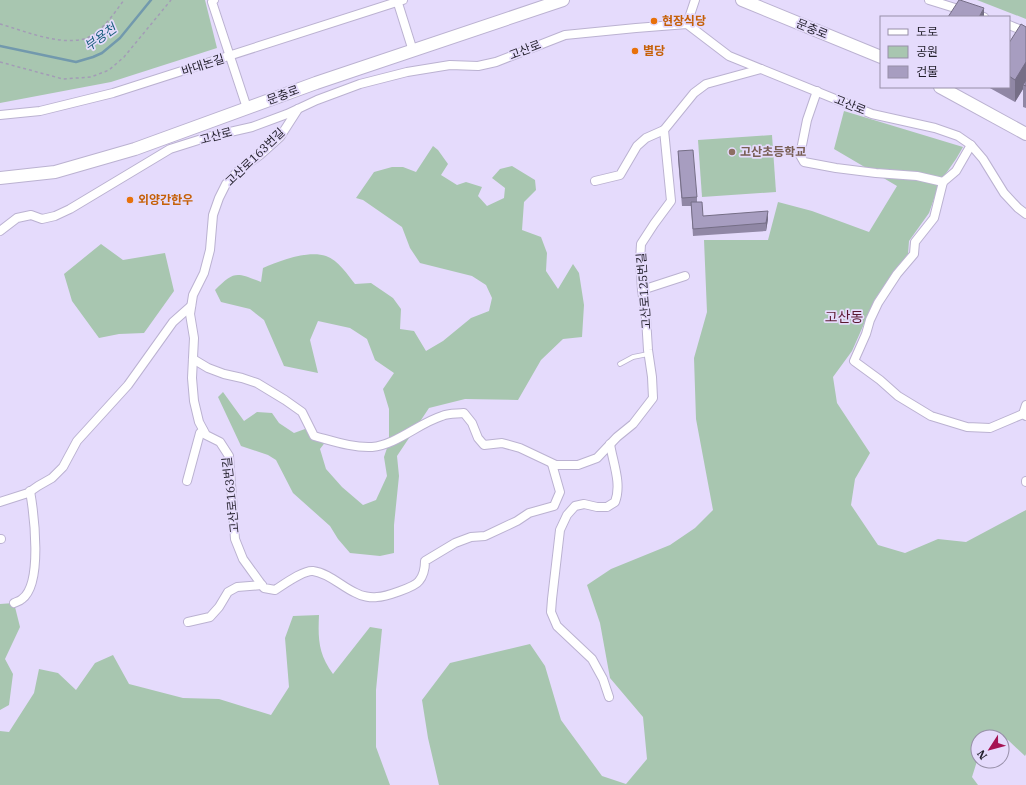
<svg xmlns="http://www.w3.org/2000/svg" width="1026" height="785" viewBox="0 0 1026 785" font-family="'IBM Plex Serif','Noto Sans KR',serif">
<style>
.green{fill:#a8c6b0}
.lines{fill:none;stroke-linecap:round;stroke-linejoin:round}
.stream{stroke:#7299ad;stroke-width:2.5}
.lane-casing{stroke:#bbb2d1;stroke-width:5.5}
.street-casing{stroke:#bbb2d1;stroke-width:10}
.secondary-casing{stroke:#bbb2d1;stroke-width:14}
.path{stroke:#a39cb6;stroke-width:1.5;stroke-dasharray:3 3;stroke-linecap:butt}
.lane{stroke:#fff;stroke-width:4}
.street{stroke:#fff;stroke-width:8}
.secondary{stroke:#fff;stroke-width:12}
.wall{fill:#9087a5}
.shaded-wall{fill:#756e86}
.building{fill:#a79dc0;stroke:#756e86}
.food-dot{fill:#e8710a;stroke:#e5dbfc;stroke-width:1.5}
.education-dot{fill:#8d6e63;stroke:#e5dbfc;stroke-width:1.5}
.labels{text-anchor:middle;stroke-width:3.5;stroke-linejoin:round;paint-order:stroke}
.food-label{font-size:12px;font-weight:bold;fill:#c56008;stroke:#e5dbfc;text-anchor:start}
.street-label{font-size:12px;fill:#211e2a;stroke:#e5dbfc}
.education-label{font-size:12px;font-weight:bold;fill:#785e54;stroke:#e5dbfc;text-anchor:start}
.water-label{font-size:13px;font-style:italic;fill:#175d7b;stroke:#e5dbfc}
.quarter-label{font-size:14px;fill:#5b1831;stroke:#e5dbfc}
</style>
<rect width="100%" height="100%" fill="#e5dbfc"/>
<g class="green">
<path d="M0 0H205L217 48 111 82 0 103Z"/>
<path d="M977 0H1026V19Z"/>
<path d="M844 111 963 147 956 159 940 182 929 213 909 241 908 254 875 299 852 351 833 377 837 403 870 453 855 479 851 505 878 545 905 553 938 539 966 542 1026 510V754L1025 756 1008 740 1002 738V737L985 734 984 737H978V758L972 777 978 785H439L428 738 422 700 450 663 530 644 545 666 561 720 602 776 626 784 647 759 643 717 610 678 600 623 587 585 611 569 670 545 695 528 713 510 696 419 694 358 707 312 704 240H768L778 202 812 211 869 232 897 186 834 149Z"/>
<path d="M772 135 776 192 702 197 698 140Z"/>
<path d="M433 146 438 150 448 164 441 175 457 185 466 182 482 187 478 196 487 206 504 198 505 188 492 178 500 169 512 166 535 180 536 190 524 202 522 230 541 237 547 253 546 271 558 289 573 264 579 273 584 305 582 337 563 339 541 360 518 400 465 399 429 408 397 456 399 476 394 525V553L380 556 350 553 338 539 330 526 293 493 276 460 268 455 241 446 218 397 223 392 244 421 257 412 272 413 279 423 294 433 305 429 329 437 320 449 326 469 342 487 363 505 376 500 387 476 384 457 389 442V409L383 389 394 373 375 360 367 339 350 328 318 321 310 340 318 373 284 366 264 320 250 309 221 302 215 290C234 271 236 272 261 282L263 268C279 261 308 250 326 256 338 260 348 275 355 284L371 283 393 298 401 309 400 329 414 331 426 351 443 341 471 318 489 311 492 298 486 285 472 276 420 263 410 248 402 227 363 200 356 198 374 172 392 167H403L416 172Z"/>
<path d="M101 244 123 260 165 253 174 291 144 333 119 334 99 338 72 301 64 274Z"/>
<path d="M14 603 20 627 5 659 13 674 9 705 0 710V604Z"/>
<path d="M319 615C318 638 318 654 333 674L370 627 382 629 376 690V747L390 785H0V731L9 732 34 693 39 669 58 673 76 690 95 663 113 655 129 684 183 698 219 699 271 715 289 687 285 638 293 616Z"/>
</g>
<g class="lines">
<path class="stream" d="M0 46 76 62 93 57 102 53 120 38 151 0"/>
<defs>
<path id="lane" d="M620 364 633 357 648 354"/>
<g id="street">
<path d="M214 0 212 2 247 108"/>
<path d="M397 0 413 51"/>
<path d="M929 0 984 17"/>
<path d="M687 24 695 0"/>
<path d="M1009 25 1026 32"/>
<path d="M817 91 807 120 800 155 804 162 836 168 876 173 917 176 943 182"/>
<path d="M298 109 280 137 260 155 238 171 226 184 219 198 213 215 210 250 204 273 193 295 190 314 194 338 192 378 194 401 199 422 206 435 220 442 229 456 235 539 243 559 264 588 275 590C283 585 303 570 313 571 329 573 342 587 356 593 361 596 371 598 377 597 385 597 415 587 419 581 424 575 425 568 425 561L455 543 471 537 485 536 517 521 529 513 554 506 560 492 552 464"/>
<path d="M0 115 40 111 113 93 403 0"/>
<path d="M971 145 956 171 943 182 934 218 915 242 914 254 897 274 878 303 870 320 866 334 854 361 880 380 898 396 931 416 967 427 990 428 1023 414 1026 416"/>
<path d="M595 181 620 175 637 146 646 138 664 130"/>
<path d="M0 231 17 218 31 215 42 219 55 216 70 209 170 149 208 137 252 127 287 114 317 100 360 84 407 72 450 65 478 66 496 62 565 35 636 28 687 24 729 56 872 114 935 128 958 136 971 145 983 159 1004 193 1018 208 1026 214"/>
<path d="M642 290 685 276"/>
<path d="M193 359 208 368 224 374 242 378 257 383 285 400 302 412 314 436C333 441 353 448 372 447 396 445 419 423 442 416 449 413 457 414 464 413L472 423 478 438 484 445 502 443 520 448 556 465H578L597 458 617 437 633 424 653 398 652 377 648 350 646 318 642 290 640 261 641 244 654 224 671 201 664 130 694 93 706 84 761 69"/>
<path d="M1023 414 1026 405"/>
<path d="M187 481 200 433 203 430"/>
<path d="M1026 482V481"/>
<path d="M0 502 28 493 38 486 52 478 63 467 77 441 128 385 173 322 191 306"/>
<path d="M0 539H1"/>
<path d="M14 603C16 602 20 601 22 599 43 584 34 514 30 491"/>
<path d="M188 622 210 617 219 607 228 592 237 587 262 585"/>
<path d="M609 697 603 679 592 659 557 626 551 612 552 599 560 530 567 515 575 506 584 504 597 507H607L615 502C622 484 613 463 610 444"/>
</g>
<g id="secondary">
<path d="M742 0 881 57"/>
<path d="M940 87 1026 134"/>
<path d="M0 178 55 172 135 149 316 83 563 0"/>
</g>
</defs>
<use href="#lane" class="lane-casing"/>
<use href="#street" class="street-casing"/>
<use href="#secondary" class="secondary-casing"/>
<g class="path">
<path d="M0 24C25 31 69 50 93 35 106 26 115 12 124 0"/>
<path d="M0 62 63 79 91 77 109 70 124 57 171 0"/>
</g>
<use href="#lane" class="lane"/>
<use href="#street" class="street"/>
<use href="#secondary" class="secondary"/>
</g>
<g class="wall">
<path d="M1026 27V108L1023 107V89L1015 102 988 87H1009V43Z"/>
<path d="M678 151 697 197V202L703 216 768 219 766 231 693 236 691 206H682L678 159Z"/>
</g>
<g class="shaded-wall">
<path d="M984 8V17H979Z"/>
<path d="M1026 62V84L1023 85V89L1015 102V80Z"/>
<path d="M768 211V219L766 231V223Z"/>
</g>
<g class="building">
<path d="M959 0H960L984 8 979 17H948Z"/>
<path d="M1021 24 1026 27V62L1015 80 1009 76V43Z"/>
<path d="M1026 80V86L1023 85Z"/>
<path d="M693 150 697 197 682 198 678 151Z"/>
<path d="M691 202H702L703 216 768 211 766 223 693 229Z"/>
</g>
<g class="food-dot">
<circle cx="654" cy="21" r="4"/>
<circle cx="635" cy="51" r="4"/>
<circle cx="130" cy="200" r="4"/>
</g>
<circle class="education-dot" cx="732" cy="152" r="4"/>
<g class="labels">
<g class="food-label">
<text x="662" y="25">현장식당</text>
<text x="643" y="55">별당</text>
<text x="138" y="204">외양간한우</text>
</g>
<g class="street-label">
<text transform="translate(812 29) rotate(22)" y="4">문충로</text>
<text transform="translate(525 50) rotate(-21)" y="4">고산로</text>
<text transform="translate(203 65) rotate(-18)" y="4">바대논길</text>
<text transform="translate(283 95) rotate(-20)" y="4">문충로</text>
<text transform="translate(850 105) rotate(22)" y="4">고산로</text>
<text transform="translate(216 136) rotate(-15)" y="4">고산로</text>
<text transform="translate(255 157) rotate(-44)" y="4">고산로163번길</text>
<text transform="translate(644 291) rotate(-94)" y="4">고산로125번길</text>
<text transform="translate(231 495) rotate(-96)" y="4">고산로163번길</text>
</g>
<g class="education-label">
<text x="740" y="156">고산초등학교</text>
</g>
<g class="water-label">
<text transform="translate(100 37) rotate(-36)" y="5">부용천</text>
</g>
<g class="quarter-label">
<text x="844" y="322">고산동</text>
</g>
</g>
<rect x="880" y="16" width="130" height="72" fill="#e5dbfc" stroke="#978fa8"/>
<rect x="888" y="29" width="20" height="6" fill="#ffffff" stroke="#978fa8"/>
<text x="916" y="36" font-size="12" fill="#211e2a">도로</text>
<rect x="888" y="46" width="20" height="12" fill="#a8c6b0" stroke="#978fa8"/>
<text x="916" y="56" font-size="12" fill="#211e2a">공원</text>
<rect x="888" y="66" width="20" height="12" fill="#a79dc0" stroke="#978fa8"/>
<text x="916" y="76" font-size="12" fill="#211e2a">건물</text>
<g transform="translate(990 749) rotate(234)"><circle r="19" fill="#e5dbfc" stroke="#978fa8"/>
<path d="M0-3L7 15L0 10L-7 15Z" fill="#a51454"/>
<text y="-6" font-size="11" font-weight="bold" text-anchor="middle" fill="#211e2a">N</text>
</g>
</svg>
